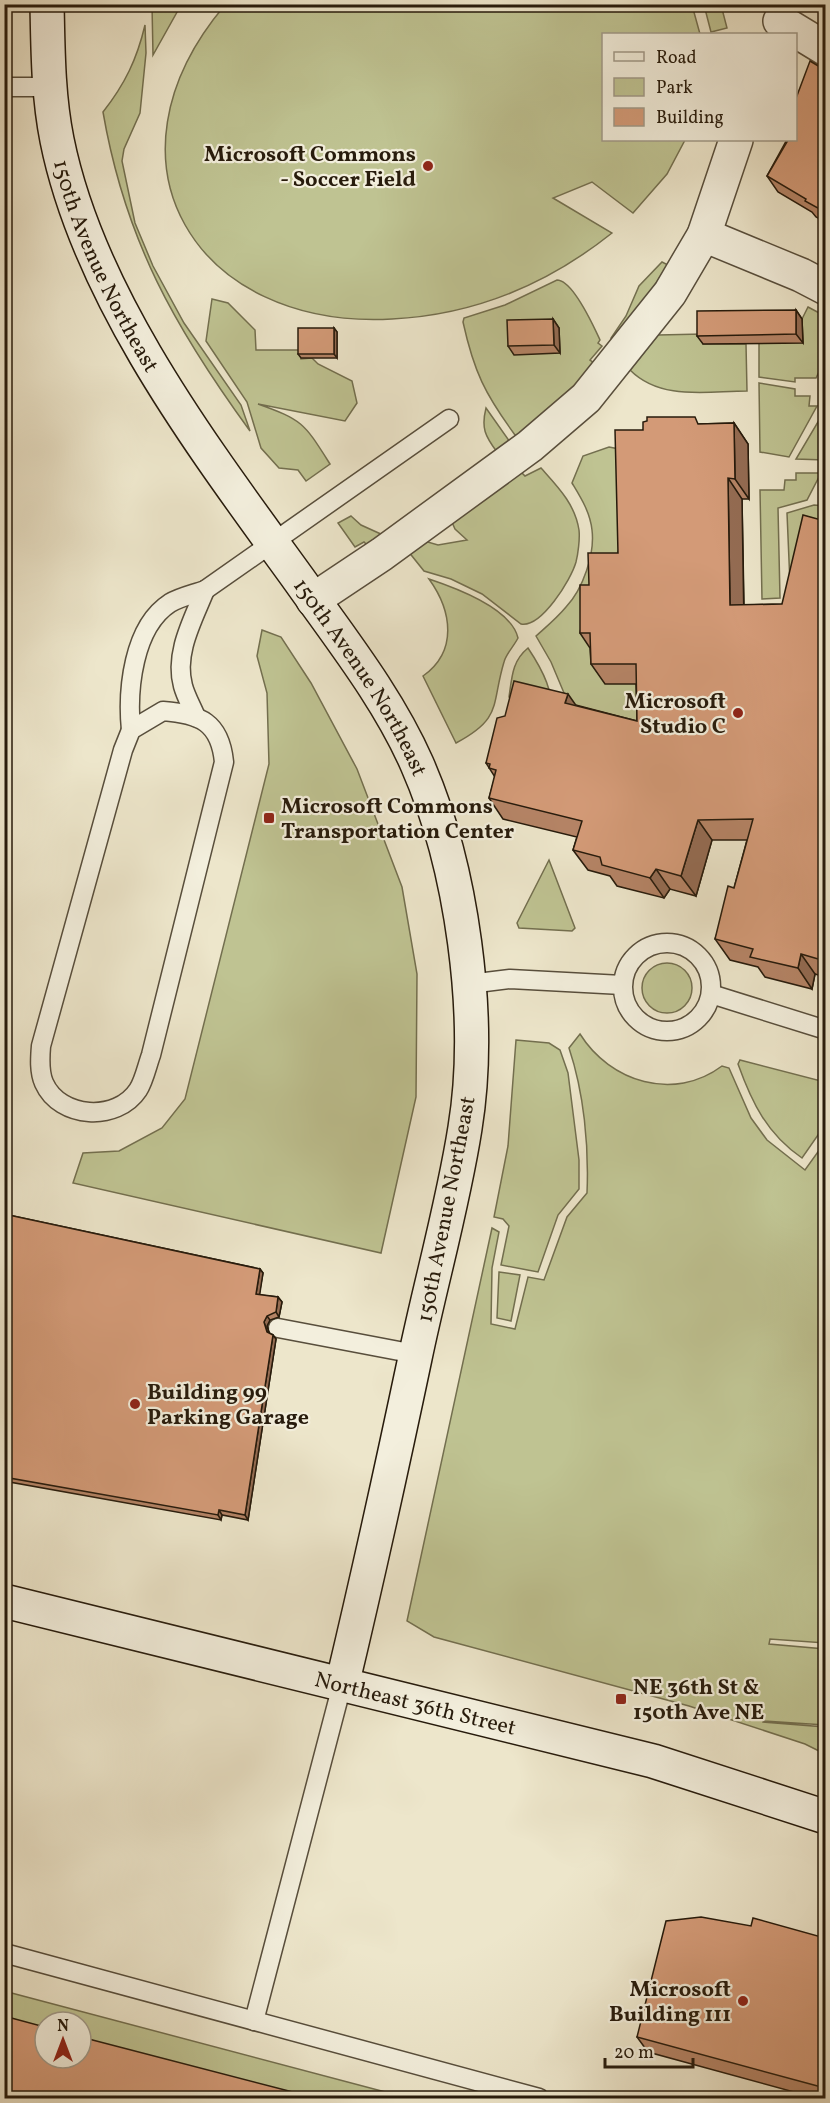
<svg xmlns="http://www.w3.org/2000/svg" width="830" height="2103" viewBox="0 0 830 2103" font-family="Vollkorn,serif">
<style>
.green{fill:#bfc392;stroke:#736f4f;stroke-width:1.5}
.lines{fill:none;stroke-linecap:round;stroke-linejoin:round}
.lane-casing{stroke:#584e3c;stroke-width:21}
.street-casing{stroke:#584e3c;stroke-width:36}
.secondary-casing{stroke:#271b0c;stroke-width:36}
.lane{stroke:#f3efdd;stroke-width:18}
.street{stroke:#f3efdd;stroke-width:33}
.secondary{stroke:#f3efdd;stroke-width:33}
.wall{fill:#b58466;stroke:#271b0c;stroke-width:1.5}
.shaded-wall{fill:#946c53;stroke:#271b0c;stroke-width:1.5}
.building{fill:#d39a77;stroke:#271b0c;stroke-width:1.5}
.poi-dot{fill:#8f2418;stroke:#f3efdd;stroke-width:2}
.labels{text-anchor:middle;stroke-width:4.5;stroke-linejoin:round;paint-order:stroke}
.poi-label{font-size:22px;font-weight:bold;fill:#271b0c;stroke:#f3efdd;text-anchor:end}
.street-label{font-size:22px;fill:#271b0c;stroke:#f3efdd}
</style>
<rect width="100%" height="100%" fill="#ede6cb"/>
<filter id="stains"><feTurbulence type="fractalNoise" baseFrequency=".00333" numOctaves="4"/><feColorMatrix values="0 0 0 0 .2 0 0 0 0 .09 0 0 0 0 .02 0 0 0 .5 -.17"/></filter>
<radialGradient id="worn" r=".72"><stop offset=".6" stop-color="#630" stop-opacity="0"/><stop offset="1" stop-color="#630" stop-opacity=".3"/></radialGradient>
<g class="green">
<path d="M152 5H181L153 55Z"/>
<path d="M225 5H692L700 34H604V140H685L667 174 633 213 592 182 553 198 612 233C548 284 474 315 392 319 196 330 92 162 225 5Z"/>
<path d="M704 5H721L727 28 711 32Z"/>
<path d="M145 25 146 53 140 113 124 149 122 161 135 223 153 266 184 323 241 405 250 431C175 328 125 240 103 112 125 84 137 59 145 25Z"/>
<path d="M662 262 668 265 617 343 611 338 626 316 639 286Z"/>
<path d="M557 280C573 280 594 327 600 340L598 343 602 346 590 360 597 365 519 435H515C485 394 474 372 463 322L464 318 505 305Z"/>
<path d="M212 299 228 303 255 330 256 350H301V359L312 358 318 364 352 381 357 403 345 421 258 404C303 420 304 423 330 464L306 481 298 470 279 468 261 448 247 402 206 341Z"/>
<path d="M808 307 825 316V359L816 378H795V382L759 377V343L802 319Z"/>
<path d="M703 334V344H746L747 391C707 391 661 401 630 370L658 335Z"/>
<path d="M759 383 795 389V396H810L809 406H817L789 457 760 452Z"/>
<path d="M486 408 510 442 497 452C485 436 481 428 486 408Z"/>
<path d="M825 410V460L796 459Z"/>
<path d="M609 447 629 451 651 684V741L572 712 551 662 536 636C546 627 557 618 566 607 583 589 595 554 592 530 590 512 581 498 572 483L583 456Z"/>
<path d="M541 468C558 487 575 504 579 530 580 539 578 554 576 562 571 580 541 628 521 624L482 594 451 579 424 571 408 551 421 540 438 545 467 540 455 529 451 520 520 471 525 476Z"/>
<path d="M796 473H821L807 500 778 508 780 598 762 599 760 490H784L785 480H796Z"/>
<path d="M814 505 825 506V558L791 607 787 513Z"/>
<path d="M351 516 361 525 383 535 368 546 364 542 355 547 338 523Z"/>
<path d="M429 579C456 588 511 608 518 638 514 646 506 654 504 662 491 705 503 718 456 743L423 676C458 651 452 611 429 579Z"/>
<path d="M262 630 281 637 311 683 357 769 402 887 417 974 416 1097 381 1253 73 1183 83 1153 119 1151 162 1128 185 1099 269 764 267 693 257 656Z"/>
<path d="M528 648C538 663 554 689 550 707L509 697C512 677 512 661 528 648Z"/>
<path d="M549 860 575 928 572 931 519 928 517 923Z"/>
<circle cx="667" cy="988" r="25"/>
<path d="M580 1034C610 1082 674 1102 722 1066L729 1068 751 1118 767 1140 805 1170 825 1142V1643L770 1639 769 1644 825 1649V1725L764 1721V1714L763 1722 825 1727V1754L805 1744 689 1706 434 1637 407 1621 492 1228 499 1232 492 1268 491 1324 515 1329 528 1277 544 1280 567 1217 587 1193C589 1146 584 1093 569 1048Z"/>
<path d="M516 1040 549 1043 560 1050 568 1073 579 1160V1189L558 1215 538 1272 501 1265 509 1226 503 1219 494 1217 508 1146Z"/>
<path d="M740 1060 825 1082V1125L802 1158C767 1134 752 1103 738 1064Z"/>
<path d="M499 1272 520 1275 511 1321 497 1318Z"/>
<path d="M4 1991 408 2098H261L81 2050V2022H45V2040L5 2029Z"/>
</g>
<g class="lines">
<defs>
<g id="lane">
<path d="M4 87H49"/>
<path d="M163 711C200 714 220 722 224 762L151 1055C147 1066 144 1081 138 1090 117 1122 60 1119 44 1083 39 1072 40 1058 41 1046L123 750 131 730Z"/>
<path d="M196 717C192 707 186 697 183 686 174 653 193 620 205 590"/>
<path d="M131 730C127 690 133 627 170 603 180 597 194 594 205 590L449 419"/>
<circle cx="667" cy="987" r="44"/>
<path d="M469 984 510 979 622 985"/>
<path d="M711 994 826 1030"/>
<path d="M278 1328 415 1354"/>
<path d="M4 1953 539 2098"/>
<path d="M254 2021 342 1685"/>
</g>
<g id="street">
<path d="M780 21 826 49"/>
<path d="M704 235 801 275 826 288"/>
<path d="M313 600 382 554 530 446 586 398 670 293 704 235 736 140"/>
</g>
<g id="secondary">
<path id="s1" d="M47 4C48 50 48 95 57 140 89 299 206 451 300 581 341 639 388 698 417 764 462 866 483 1017 465 1128 453 1205 431 1281 415 1358 392 1467 368 1576 342 1685"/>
<path id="s2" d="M4 1601 653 1761 826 1817"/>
</g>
</defs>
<use href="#lane" class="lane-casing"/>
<use href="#street" class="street-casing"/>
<use href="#secondary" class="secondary-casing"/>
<use href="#lane" class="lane"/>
<use href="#street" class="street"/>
<use href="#secondary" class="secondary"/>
</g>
<g class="wall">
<path d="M825 70V222L816 217 812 212 778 192 767 176Z"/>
<path d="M796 310 802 319 803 343 703 344 697 336Z"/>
<path d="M553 319 559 328 560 353 514 355 508 346Z"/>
<path d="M334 328 337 332V358H301L298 354Z"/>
<path d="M734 423 748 444 749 499H742L744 605 782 604 825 521V977L815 974 812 989 765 977 758 967 730 960 715 939 734 888 747 840H712L696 896 670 889 664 898 617 886 610 876 588 870 573 850 577 837 503 819 489 798 495 777 486 763 576 705 637 721 636 684H605L591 664 590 648 580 633 589 585 618 553 643 430 700 424Z"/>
<path d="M4 1214 260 1269 263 1273 259 1295 278 1297 282 1302 279 1317 270 1320 267 1326 269 1333 273 1335 276 1339 248 1520 222 1515 221 1520 4 1481Z"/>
<path d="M825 1938V2098H816L648 2052 637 2037Z"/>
</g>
<g class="shaded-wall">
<path d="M796 310 802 319 803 343 796 334Z"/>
<path d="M553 319 559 328 560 353 554 345Z"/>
<path d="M334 328 337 332V358L334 354Z"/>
<path d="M734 423 748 444 749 499 735 479Z"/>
<path d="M728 478 742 499 744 625 730 605Z"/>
<path d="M568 694 582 714 565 703Z"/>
<path d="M698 820 712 840 696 896 681 876Z"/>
<path d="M656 869 670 889 664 898 650 878Z"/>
<path d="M801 954 815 974 812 989 798 968Z"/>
<path d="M260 1269 263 1273 259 1299 256 1294Z"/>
<path d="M278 1297 282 1302 279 1317 276 1312Z"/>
<path d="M267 1316 270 1320 267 1326 270 1336 267 1332 264 1322Z"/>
<path d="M273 1335 276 1339 248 1520 245 1515Z"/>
<path d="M219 1510 222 1515 221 1520 218 1515Z"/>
</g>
<g class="building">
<path d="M810 61 825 70V212L805 201 806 199 767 176 788 140H795V101Z"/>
<path d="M796 310V334L697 336V311Z"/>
<path d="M553 319 554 345 508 346 507 320Z"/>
<rect x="298" y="328" width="36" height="26"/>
<path d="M647 417H695L698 424 734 423 735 479 728 478 730 605 782 604 803 515 825 521V961L801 954 798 968 750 957 753 949 715 939 728 886 734 888 753 819 698 820 681 876 656 869 650 878 602 865 600 857 573 850 582 821 489 798 496 770 489 768 490 764 486 763 497 718 505 716 514 681 568 694 565 703 637 721 636 664H591L590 633H580V585H589L588 553H618L615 430H643V422L647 421Z"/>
<path d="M4 1214 260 1269 256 1294 278 1297 276 1312 267 1316 264 1322 267 1332 273 1335 245 1515 219 1510 218 1515 4 1477Z"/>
<path d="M701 1917 751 1926 753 1918 825 1938V2088L637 2037 666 1921Z"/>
<path d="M4 2016 45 2027V2058H81V2037L316 2098H4Z"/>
</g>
<g class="poi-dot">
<circle cx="428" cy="166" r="6"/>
<circle cx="738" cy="713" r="6"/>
<rect x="263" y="812" width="12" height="12" rx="3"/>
<circle cx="135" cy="1404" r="6"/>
<rect x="615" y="1693" width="12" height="12" rx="3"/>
<circle cx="743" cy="2001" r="6"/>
</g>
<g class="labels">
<g class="poi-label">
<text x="416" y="161">Microsoft Commons<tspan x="416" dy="25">- Soccer Field</tspan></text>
<text x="726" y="708">Microsoft<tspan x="726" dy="25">Studio C</tspan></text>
<text x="281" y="813" text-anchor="start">Microsoft Commons<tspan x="281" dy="25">Transportation Center</tspan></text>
<text x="147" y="1399" text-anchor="start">Building 99<tspan x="147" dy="25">Parking Garage</tspan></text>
<text x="633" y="1694" text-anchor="start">NE 36th St &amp;<tspan x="633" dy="25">150th Ave NE</tspan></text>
<text x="731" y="1996">Microsoft<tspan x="731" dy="25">Building 111</tspan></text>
</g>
<g class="street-label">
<text dy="8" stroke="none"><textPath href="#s1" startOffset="272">150th Avenue Northeast</textPath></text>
<text dy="8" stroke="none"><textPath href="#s1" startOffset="758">150th Avenue Northeast</textPath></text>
<text transform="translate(445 1209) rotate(-79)" y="8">150th Avenue Northeast</text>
<text dy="8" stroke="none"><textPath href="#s2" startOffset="424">Northeast 36th Street</textPath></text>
</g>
</g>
<rect width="830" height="2103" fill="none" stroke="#ede6cb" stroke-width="24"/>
<rect x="6" y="6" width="818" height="2091" fill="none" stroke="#271b0c" stroke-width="3"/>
<rect x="12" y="12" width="806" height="2079" fill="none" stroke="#271b0c" stroke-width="1.5"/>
<rect x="602" y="33" width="195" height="108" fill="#f3efdd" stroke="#a19a89" stroke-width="1.5"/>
<rect x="614" y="52" width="30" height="9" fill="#f3efdd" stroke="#a19a89" stroke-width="1.5"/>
<text x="656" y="63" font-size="18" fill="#271b0c">Road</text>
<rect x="614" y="78" width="30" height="18" fill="#bfc392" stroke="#a19a89" stroke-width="1.5"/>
<text x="656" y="93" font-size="18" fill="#271b0c">Park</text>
<rect x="614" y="108" width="30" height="18" fill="#d39a77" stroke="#a19a89" stroke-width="1.5"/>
<text x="656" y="123" font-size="18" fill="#271b0c">Building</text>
<g transform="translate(63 2040)"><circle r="28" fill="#f3efdd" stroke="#a19a89" stroke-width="1.5"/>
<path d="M0-4.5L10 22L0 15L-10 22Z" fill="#8f2418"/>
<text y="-9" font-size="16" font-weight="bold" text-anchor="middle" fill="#271b0c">N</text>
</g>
<path d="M605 2058v9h88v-9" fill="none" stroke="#271b0c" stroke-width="3"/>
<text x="614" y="2058" font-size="18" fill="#271b0c" stroke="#f3efdd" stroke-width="4.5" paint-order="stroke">20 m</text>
<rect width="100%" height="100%" filter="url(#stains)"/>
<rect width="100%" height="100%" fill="url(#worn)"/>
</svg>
